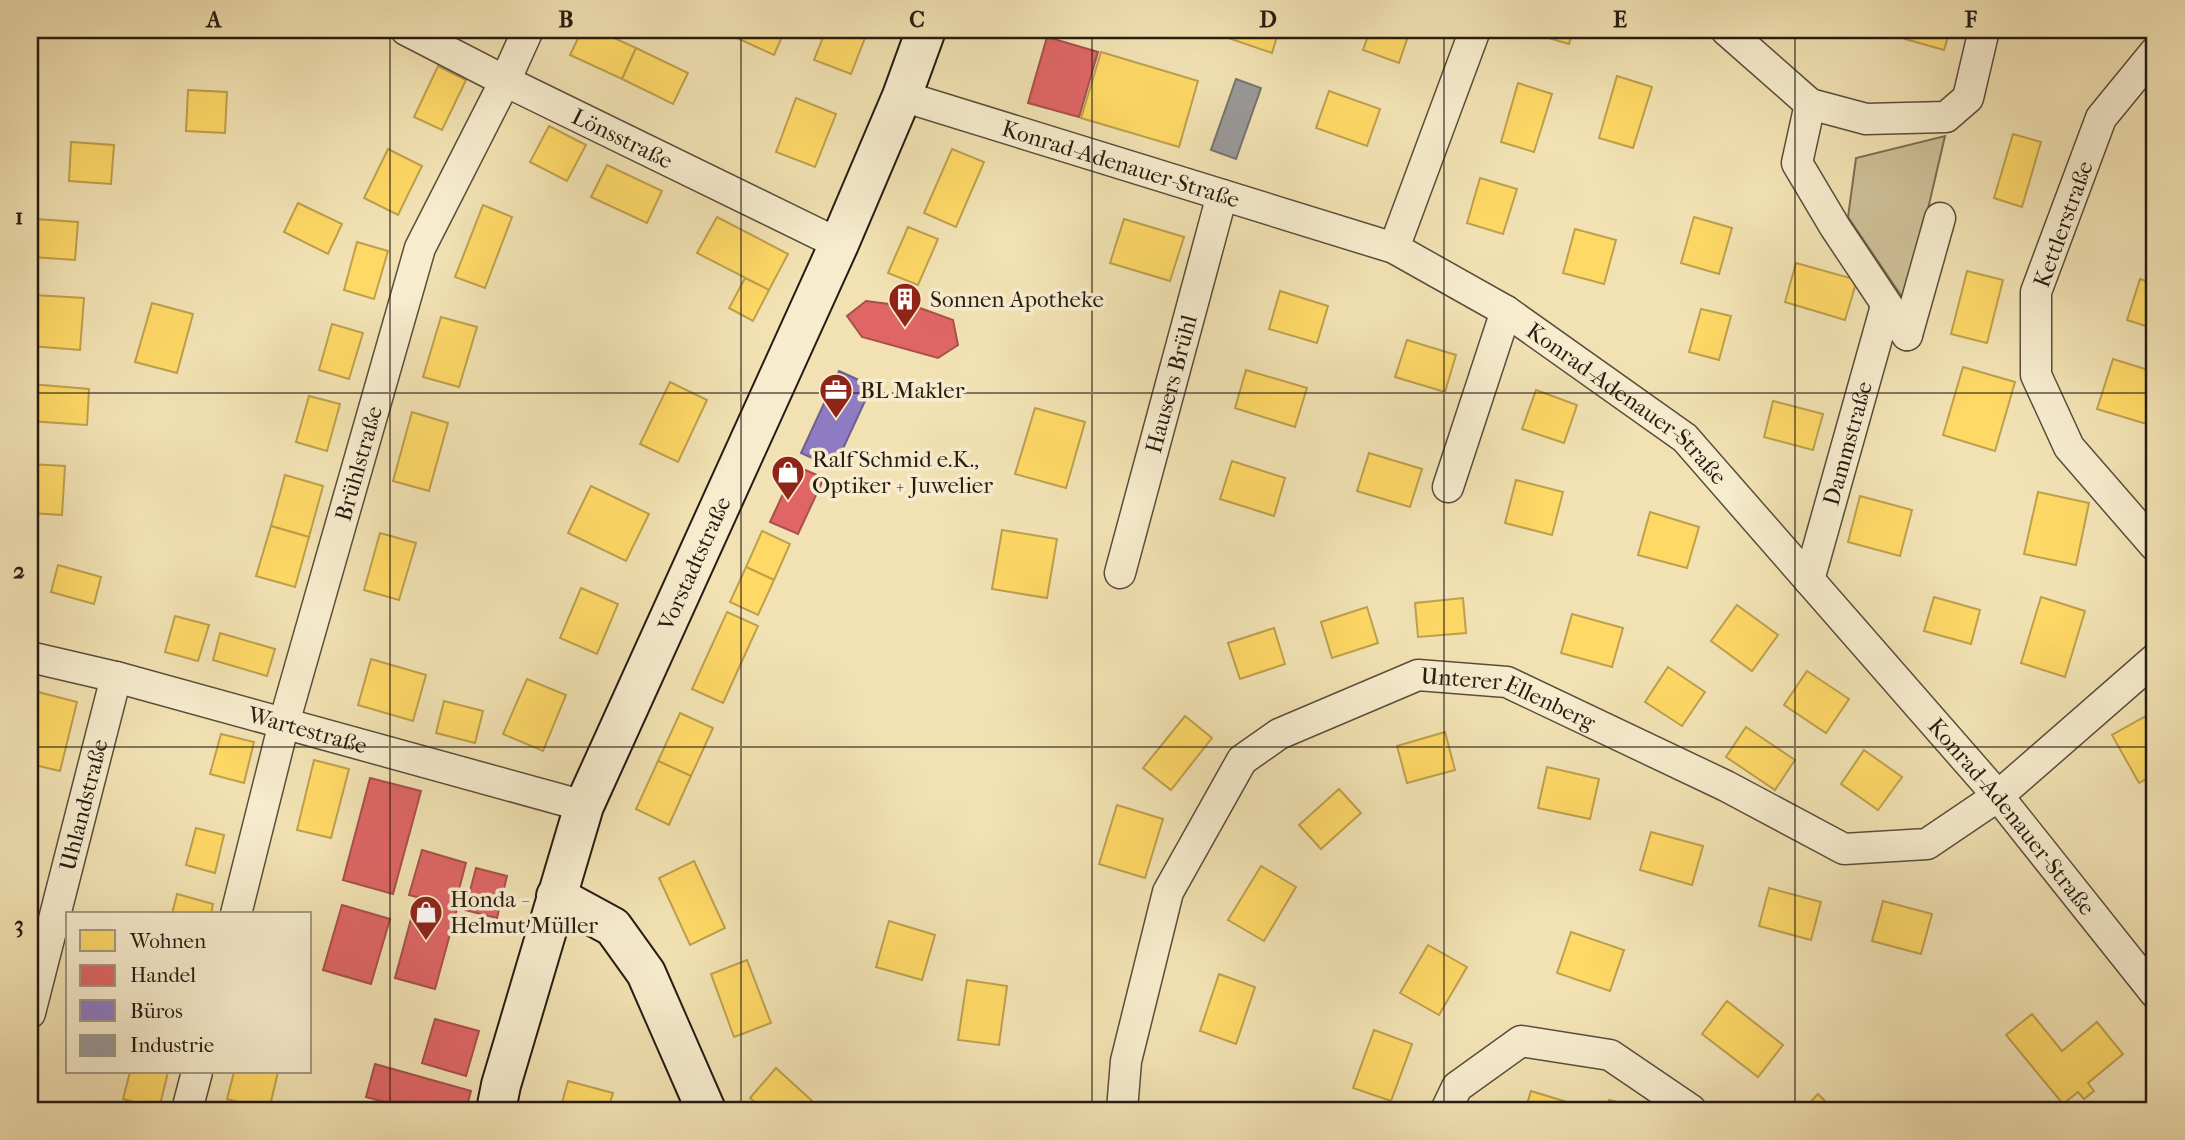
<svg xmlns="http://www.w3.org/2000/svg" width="2185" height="1140" viewBox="0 0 2185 1140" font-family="'IM FELL French Canon',serif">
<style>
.green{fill:#cfc098;stroke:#7a6e55;stroke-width:2}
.homes{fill:#ffd966;stroke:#bea04d;stroke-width:2}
.shops{fill:#e06666;stroke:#a8504d;stroke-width:2}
.offices{fill:#8e7cc3;stroke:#6f5f8e;stroke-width:2}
.industry{fill:#999;stroke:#767470;stroke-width:2}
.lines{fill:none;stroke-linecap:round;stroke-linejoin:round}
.street-casing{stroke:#594e3a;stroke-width:33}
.secondary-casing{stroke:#261c12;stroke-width:42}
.street{stroke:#f7ecce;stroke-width:30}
.secondary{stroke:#f7ecce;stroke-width:38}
.grid{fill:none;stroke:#261c12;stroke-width:2;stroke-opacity:0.55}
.labels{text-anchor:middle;stroke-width:7;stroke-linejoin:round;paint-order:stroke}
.street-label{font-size:23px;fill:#261c12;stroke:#f7ecce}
.poi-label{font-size:23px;fill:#261c12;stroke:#f7ecce;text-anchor:start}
.neatline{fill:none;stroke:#261c12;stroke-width:2.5}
.grid-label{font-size:23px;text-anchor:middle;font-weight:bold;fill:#261c12}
</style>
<rect width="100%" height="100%" fill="#f2e2b3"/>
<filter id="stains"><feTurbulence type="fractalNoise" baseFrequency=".00286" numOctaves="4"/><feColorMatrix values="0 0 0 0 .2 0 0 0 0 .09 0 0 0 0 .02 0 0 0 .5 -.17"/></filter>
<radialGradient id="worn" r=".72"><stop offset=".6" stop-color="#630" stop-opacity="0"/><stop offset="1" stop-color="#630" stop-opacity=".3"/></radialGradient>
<path class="green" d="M1945 136 1906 303 1848 217 1856 158Z"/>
<g class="homes">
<path d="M582 30H597L636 48 622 79 570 55Z"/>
<path d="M743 30H785L774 55 739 39Z"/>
<path d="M826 30H868L851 74 814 60Z"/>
<path d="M1228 30H1279L1272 53 1225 37Z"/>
<path d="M1370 30H1410L1399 63 1363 50Z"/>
<path d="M1528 30H1573L1569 44 1528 32Z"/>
<path d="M1908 30H1950L1944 50 1905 39Z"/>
<path d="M636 48 688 73 673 104 622 79Z"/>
<path d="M1101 52 1198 81 1179 147 1081 118Z"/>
<path d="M438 66 466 80 442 130 414 117Z"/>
<path d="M1617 76 1652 87 1633 148 1599 138Z"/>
<path d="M1518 83 1552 94 1534 152 1501 142Z"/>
<path d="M188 90 227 92 225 133 186 131Z"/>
<path d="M1329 91 1380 109 1367 146 1316 128Z"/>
<path d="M796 98 836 114 815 167 776 152Z"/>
<path d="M549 126 586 145 567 181 530 162Z"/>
<path d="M2013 134 2041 142 2022 207 1994 198Z"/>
<path d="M71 142 114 145 111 184 69 181Z"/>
<path d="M388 149 422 166 398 215 364 198Z"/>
<path d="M952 149 984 162 956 227 924 213Z"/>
<path d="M607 165 662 191 647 223 591 197Z"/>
<path d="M1480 178 1517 189 1503 234 1467 223Z"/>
<path d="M298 203 342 224 328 254 284 232Z"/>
<path d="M483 205 512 217 485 288 455 277Z"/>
<path d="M717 217 788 254 769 290 697 253Z"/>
<path d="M1694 217 1732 228 1719 274 1681 263Z"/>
<path d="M36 219 78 222 75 260 33 257Z"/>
<path d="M1124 219 1184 237 1170 281 1110 263Z"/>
<path d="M908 227 938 239 918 285 888 273Z"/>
<path d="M1575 229 1616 240 1604 284 1563 273Z"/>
<path d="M357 242 388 251 374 299 344 290Z"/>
<path d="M1796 263 1857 280 1845 320 1785 302Z"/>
<path d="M1967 271 2003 280 1987 343 1951 334Z"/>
<path d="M745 278 769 290 753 321 729 308Z"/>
<path d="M2140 279 2155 284V329L2127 320Z"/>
<path d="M1280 291 1328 306 1317 343 1269 329Z"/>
<path d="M34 295 84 298 80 350 31 346Z"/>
<path d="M152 303 193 314 177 373 135 362Z"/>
<path d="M1701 309 1731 316 1719 360 1689 352Z"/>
<path d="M441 317 477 327 459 387 423 377Z"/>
<path d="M332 324 363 333 349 379 319 370Z"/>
<path d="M1407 340 1456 355 1445 392 1395 377Z"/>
<path d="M2113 359 2155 372V409L2150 425 2097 409Z"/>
<path d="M1963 367 2015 382 1995 451 1943 435Z"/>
<path d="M1246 370 1307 388 1295 427 1235 408Z"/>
<path d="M670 382 707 400 678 462 640 444Z"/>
<path d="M30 384 89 389 87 425 30 421Z"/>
<path d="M1536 390 1577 405 1564 443 1522 429Z"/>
<path d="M309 396 340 404 327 451 296 442Z"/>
<path d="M1773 401 1823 414 1813 450 1764 437Z"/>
<path d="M1035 408 1085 422 1066 488 1015 474Z"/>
<path d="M412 412 448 423 429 491 393 481Z"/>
<path d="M1369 453 1422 469 1410 507 1357 491Z"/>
<path d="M1232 461 1285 478 1274 516 1220 499Z"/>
<path d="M30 464 65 466 62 515 30 513Z"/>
<path d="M285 475 323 486 309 537 271 526Z"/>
<path d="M1516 480 1563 492 1552 535 1505 523Z"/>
<path d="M591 486 649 514 626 561 568 533Z"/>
<path d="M2038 492 2089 503 2076 565 2024 554Z"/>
<path d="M1860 496 1912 510 1900 556 1848 542Z"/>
<path d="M1650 512 1699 527 1687 568 1638 555Z"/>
<path d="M271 526 309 537 295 587 256 576Z"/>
<path d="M1002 530 1057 539 1047 598 992 589Z"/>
<path d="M762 531 790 544 774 580 746 567Z"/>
<path d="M380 533 416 543 399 600 364 590Z"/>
<path d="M58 565 101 577 94 604 51 592Z"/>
<path d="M746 567 774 580 758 615 730 602Z"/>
<path d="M581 588 618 604 597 654 560 638Z"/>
<path d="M1934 597 1980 610 1971 644 1924 631Z"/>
<path d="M2041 597 2085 611 2065 677 2021 663Z"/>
<path d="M1463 598 1466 633 1418 637 1415 603Z"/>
<path d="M1737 605 1778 635 1752 671 1711 641Z"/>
<path d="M1367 607 1378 643 1332 658 1321 622Z"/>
<path d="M727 612 758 626 723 703 692 689Z"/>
<path d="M1572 614 1623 628 1612 667 1561 653Z"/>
<path d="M175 616 209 625 198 661 165 652Z"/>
<path d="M1274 628 1285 664 1240 679 1228 643Z"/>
<path d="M220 633 275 649 267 676 213 660Z"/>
<path d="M371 659 426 675 413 721 358 705Z"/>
<path d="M1668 667 1705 692 1682 726 1645 702Z"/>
<path d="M1807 671 1849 699 1826 733 1784 705Z"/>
<path d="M527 679 566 695 543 751 503 734Z"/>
<path d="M38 692 77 702 60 771 30 764V726Z"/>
<path d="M444 701 483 711 475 743 436 733Z"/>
<path d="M2155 711V774L2139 783 2112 735Z"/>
<path d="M680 713 713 728 691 776 658 761Z"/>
<path d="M1185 716 1212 738 1171 790 1143 768Z"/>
<path d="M1746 727 1795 760 1775 790 1726 757Z"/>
<path d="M1445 732 1455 770 1407 783 1397 746Z"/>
<path d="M221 734 254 742 244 783 210 774Z"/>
<path d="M1864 750 1902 777 1878 810 1841 784Z"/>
<path d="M314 760 349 769 331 838 297 830Z"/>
<path d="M658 761 691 776 669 825 636 809Z"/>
<path d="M1547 767 1599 779 1590 819 1538 808Z"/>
<path d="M1339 789 1361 813 1321 849 1299 825Z"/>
<path d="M1117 805 1163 819 1145 878 1099 864Z"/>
<path d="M196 828 224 835 215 873 186 865Z"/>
<path d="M1651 832 1703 846 1692 885 1640 870Z"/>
<path d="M694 861 725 928 690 945 659 878Z"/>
<path d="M1261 866 1296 887 1264 941 1228 920Z"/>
<path d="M1769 888 1821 902 1811 940 1759 926Z"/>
<path d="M177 894 213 904 211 914H172Z"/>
<path d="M1883 901 1932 914 1921 954 1872 941Z"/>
<path d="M889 921 935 935 922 980 876 967Z"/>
<path d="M1571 932 1624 950 1610 991 1557 973Z"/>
<path d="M1428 945 1467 967 1439 1015 1400 993Z"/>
<path d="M747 960 771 1023 734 1037 711 974Z"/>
<path d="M1219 974 1255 987 1236 1044 1200 1031Z"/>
<path d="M967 980 1007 986 999 1045 958 1040Z"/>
<path d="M1727 1001 1783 1045 1758 1077 1702 1034Z"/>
<path d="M2032 1014 2062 1051 2097 1022 2123 1054 2088 1083 2094 1091 2084 1099 2078 1092 2063 1104 2006 1035Z"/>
<path d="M1374 1030 1412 1044 1391 1101 1353 1088Z"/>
<path d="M776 1068 821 1109 820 1110H763L750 1098Z"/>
<path d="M130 1072H168L159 1109 123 1099Z"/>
<path d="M234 1072H278L269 1110 227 1099Z"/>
<path d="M568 1081 613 1093 608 1110H560Z"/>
<path d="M1531 1091 1567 1102 1565 1110H1525Z"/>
<path d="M1818 1094 1831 1107 1828 1110H1803Z"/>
<path d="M1609 1100 1651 1110H1606Z"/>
</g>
<g class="shops">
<path d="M1047 37 1098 52 1079 117 1028 103Z"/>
<path d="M866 301 920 308 953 320 958 345 938 358 862 337 847 316Z"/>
<path d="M796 466 824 478 798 534 770 522Z"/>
<path d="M370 778 421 791 393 894 343 880Z"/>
<path d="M422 850 466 863 455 904 458 905 435 989 395 978 417 897 409 895Z"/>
<path d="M476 868 507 876 497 918 465 910Z"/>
<path d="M342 905 390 919 371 984 323 970Z"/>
<path d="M435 1019 479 1031 466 1076 422 1063Z"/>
<path d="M375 1064 471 1091 466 1110H414L366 1097Z"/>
</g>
<path class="offices" d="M839 371 872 386 834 468 801 453Z"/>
<path class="industry" d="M1236 79 1261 88 1236 159 1211 150Z"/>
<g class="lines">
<defs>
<g id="street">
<path id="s1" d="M406 30 505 81 839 244"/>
<path d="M1726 30 1810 104 1866 119 1946 117 1968 98 1984 30"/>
<path d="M2155 52 2101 118 2036 292V375L2069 447 2155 546"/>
<path id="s2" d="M902 96 1394 248 1506 311 1685 438 1998 796 2155 993"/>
<path d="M1810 104 1797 163 1835 227 1907 335"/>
<path d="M1394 248 1475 30"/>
<path d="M1907 335 1940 218"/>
<path d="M1448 487 1506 311"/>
<path id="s3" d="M1120 573 1222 195"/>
<path id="s4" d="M1809 580 1886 306"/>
<path id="s5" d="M30 657 116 677 584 806"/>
<path id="s6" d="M236 914 284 723 420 248 505 81 528 30"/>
<path id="s7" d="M30 1013 116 677"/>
<path d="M187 1110 197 1072"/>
<path id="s8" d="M1122 1110 1126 1061 1168 892 1242 760 1279 734 1418 675 1507 682 1726 786 1844 849 1927 844 1998 796 2155 659"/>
<path d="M1446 1110 1457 1087 1521 1041 1610 1055 1691 1110"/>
</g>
<g id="secondary">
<path d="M556 896 613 927 646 973 706 1110"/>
<path id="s9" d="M496 1110 501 1085 584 806 839 244 902 96 926 30"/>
</g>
</defs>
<use href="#street" class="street-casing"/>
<use href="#secondary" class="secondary-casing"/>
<use href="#street" class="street"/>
<use href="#secondary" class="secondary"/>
</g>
<path class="grid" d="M390 30V1110M741 30V1110M1092 30V1110M1444 30V1110M1795 30V1110M30 393H2155M30 747H2155"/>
<defs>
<symbol id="building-pin" viewBox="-11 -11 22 30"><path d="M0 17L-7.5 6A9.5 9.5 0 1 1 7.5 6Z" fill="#8f2418" stroke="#f7ecce"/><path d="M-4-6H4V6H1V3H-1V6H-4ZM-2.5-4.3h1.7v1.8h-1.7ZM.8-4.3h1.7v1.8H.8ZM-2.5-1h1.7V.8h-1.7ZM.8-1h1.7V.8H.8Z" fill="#fff"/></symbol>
<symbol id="office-pin" viewBox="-11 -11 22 30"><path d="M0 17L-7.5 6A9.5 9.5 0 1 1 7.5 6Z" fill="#8f2418" stroke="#f7ecce"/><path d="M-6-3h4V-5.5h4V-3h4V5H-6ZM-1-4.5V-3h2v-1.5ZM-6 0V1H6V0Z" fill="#fff"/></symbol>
<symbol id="shop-pin" viewBox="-11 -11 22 30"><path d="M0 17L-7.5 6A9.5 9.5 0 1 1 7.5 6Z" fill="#8f2418" stroke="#f7ecce"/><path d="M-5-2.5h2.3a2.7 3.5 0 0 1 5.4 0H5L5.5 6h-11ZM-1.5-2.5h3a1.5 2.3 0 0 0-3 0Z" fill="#fff"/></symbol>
</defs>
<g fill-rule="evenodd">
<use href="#building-pin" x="886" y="280" width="38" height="52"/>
<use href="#office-pin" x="817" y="371" width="38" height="52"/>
<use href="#shop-pin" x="769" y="453" width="38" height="52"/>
<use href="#shop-pin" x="407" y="893" width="38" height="52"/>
</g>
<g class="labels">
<g class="street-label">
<text dy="8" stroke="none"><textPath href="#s1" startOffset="242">Lönsstraße</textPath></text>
<text dy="8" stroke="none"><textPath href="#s2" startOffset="229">Konrad-Adenauer-Straße</textPath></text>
<text transform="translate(2063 224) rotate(-70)" y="8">Kettlerstraße</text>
<text dy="8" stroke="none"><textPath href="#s3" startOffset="196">Hausers Brühl</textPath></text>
<text dy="8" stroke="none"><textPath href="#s2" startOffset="796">Konrad-Adenauer-Straße</textPath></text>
<text dy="8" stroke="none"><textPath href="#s4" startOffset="142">Dammstraße</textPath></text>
<text dy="8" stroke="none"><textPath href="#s6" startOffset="467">Brühlstraße</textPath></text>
<text dy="8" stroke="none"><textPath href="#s9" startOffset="583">Vorstadtstraße</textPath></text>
<text dy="8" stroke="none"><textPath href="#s8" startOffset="665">Unterer Ellenberg</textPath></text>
<text dy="8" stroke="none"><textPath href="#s5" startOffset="287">Wartestraße</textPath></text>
<text dy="8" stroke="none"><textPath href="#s7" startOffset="215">Uhlandstraße</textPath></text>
<text dy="8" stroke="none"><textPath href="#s2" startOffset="1363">Konrad-Adenauer-Straße</textPath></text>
</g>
<g class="poi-label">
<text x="930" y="307">Sonnen Apotheke</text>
<text x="860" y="398">BL Makler</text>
<text x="812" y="467">Ralf Schmid e.K.,<tspan x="812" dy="26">Optiker + Juwelier</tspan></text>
<text x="450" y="907">Honda -<tspan x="450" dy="26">Helmut Müller</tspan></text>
</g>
</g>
<rect width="2185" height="1140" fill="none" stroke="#f2e2b3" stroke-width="77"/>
<rect x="66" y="912" width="245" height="161" fill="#f7ecce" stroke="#a39983" stroke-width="2"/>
<rect x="80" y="930" width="35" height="21" fill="#ffd966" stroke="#a39983" stroke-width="2"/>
<text x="130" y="948" font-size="21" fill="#261c12">Wohnen</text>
<rect x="80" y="965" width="35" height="21" fill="#e06666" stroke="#a39983" stroke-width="2"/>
<text x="130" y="982" font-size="21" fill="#261c12">Handel</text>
<rect x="80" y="1000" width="35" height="21" fill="#8e7cc3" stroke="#a39983" stroke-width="2"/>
<text x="130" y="1018" font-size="21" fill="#261c12">Büros</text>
<rect x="80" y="1035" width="35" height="21" fill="#999999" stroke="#a39983" stroke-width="2"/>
<text x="130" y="1052" font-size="21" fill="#261c12">Industrie</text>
<rect x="38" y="38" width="2108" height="1064" class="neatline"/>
<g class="grid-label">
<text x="214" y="27">A</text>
<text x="566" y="27">B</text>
<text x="917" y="27">C</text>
<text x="1268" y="27">D</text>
<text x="1620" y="27">E</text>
<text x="1971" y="27">F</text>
<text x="19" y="224">1</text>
<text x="19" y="578">2</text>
<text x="19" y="932">3</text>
</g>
<rect width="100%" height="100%" filter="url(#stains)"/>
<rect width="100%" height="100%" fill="url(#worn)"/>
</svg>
